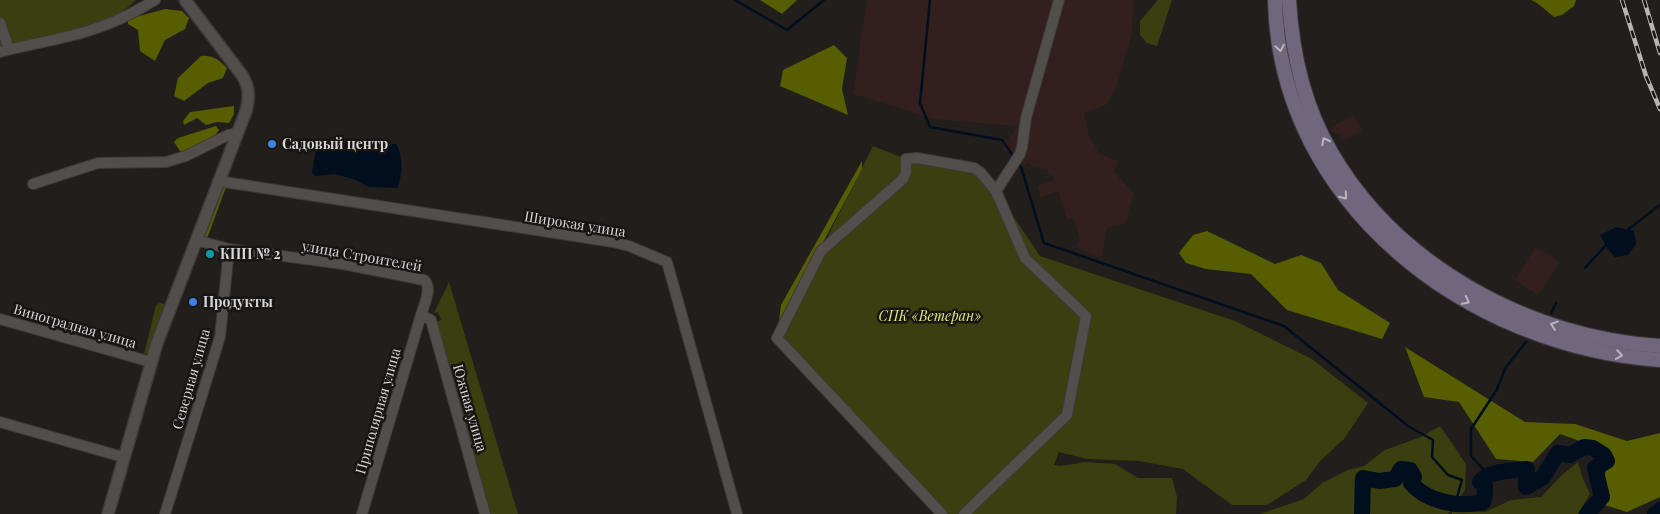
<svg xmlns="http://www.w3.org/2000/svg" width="1660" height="514" viewBox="0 0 1660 514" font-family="'Playfair Display',serif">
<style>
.industrial{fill:#33201e}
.green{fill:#3b3e0f}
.forest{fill:#575d01}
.water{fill:#000e1d}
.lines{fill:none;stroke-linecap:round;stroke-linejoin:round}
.stream{stroke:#000e1d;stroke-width:2.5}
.river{stroke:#000e1d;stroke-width:16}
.minor-casing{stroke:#3c3a39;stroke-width:12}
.tertiary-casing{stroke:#3c3a39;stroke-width:14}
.secondary-casing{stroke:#3c3a39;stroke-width:16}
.minor{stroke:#514e4c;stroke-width:10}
.tertiary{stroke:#514e4c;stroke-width:11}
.secondary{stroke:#70677f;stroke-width:14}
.rail-casing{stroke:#b7b4b3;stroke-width:4.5}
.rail{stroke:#181513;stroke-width:2.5;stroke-dasharray:8;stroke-linecap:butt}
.oneway{stroke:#bab5bc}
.shop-dot{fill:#3f7fe0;stroke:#181513;stroke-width:2}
.culture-dot{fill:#0f9aa8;stroke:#181513;stroke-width:2}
.labels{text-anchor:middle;stroke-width:5;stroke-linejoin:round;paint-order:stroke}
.poi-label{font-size:14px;font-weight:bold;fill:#d9d7d6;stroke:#181513;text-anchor:start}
.street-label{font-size:14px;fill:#d9d7d6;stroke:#181513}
.park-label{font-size:14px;font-style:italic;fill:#dee97e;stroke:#181513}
</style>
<rect width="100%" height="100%" fill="#211e1c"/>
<g class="industrial">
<path d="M867 0H1134L1132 33 1116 88 1106 105 1084 113 1089 137 1098 150 1097 153 1118 161 1114 172 1134 193 1125 224 1107 228 1102 257 1093 256 1087 251 1076 248 1078 242H1081L1073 217 1067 219 1058 191 1041 197 1037 186 1054 180 1053 175 1049 176 1047 169 1040 170 1039 166 1032 168 1030 163 1023 165 1018 157 1002 149 1018 126 934 119 853 94Z"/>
<path d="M1353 115 1362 131 1342 141 1339 135 1332 132 1330 128Z"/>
<path d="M1536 247 1560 262 1538 295 1515 280Z"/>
</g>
<g class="green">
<path d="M0 0H136C105 32 42 38 0 47Z"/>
<path d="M1158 0H1172L1157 46 1147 43 1140 35V21Z"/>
<path d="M873 146 906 159 974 168 996 191 1040 256 1235 321 1312 359 1368 403 1344 439 1320 461 1306 480 1267 505H1232L1183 469 1139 461 1087 459 1059 452 1054 465 1061 466 1085 462 1115 464 1138 478H1172L1177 497 1176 514H942L777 338Z"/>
<path d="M449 282 518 514H491L437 322 441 320 438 312 434 313Z"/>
<path d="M160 303 164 304 165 308 148 352 144 354 156 305Z"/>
<path d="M1440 426 1466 464 1465 490 1452 509 1485 512 1511 500 1541 497 1562 475 1578 462 1583 479 1590 494 1578 514H1452L1451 510 1448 514H1260L1304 499 1322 483 1348 470 1364 466 1385 450 1421 437Z"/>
</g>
<g class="forest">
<path d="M760 0H797L782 14Z"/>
<path d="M1531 0H1576L1574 6 1562 15 1554 17 1537 3Z"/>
<path d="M165 9 182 11 189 18 185 29 165 40 155 61 140 51 138 30 128 24V19Z"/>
<path d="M834 45 847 58 842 89 848 115 780 86 783 70Z"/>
<path d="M201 56C213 55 219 60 227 68L223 78 208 83 184 101 174 96 178 78Z"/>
<path d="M234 106V114L229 123 217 122 206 125 197 118 184 125 183 121 190 112Z"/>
<path d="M216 126 219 130 215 136 182 154 174 142 178 138Z"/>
<path d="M862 161V169L785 314 779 321 781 305Z"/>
<path d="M219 186 226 187 208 236 206 238 202 232Z"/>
<path d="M1207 231 1275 264 1301 255 1321 263 1338 290 1390 323 1382 339 1287 310 1251 274 1206 269 1186 263 1179 253 1193 235Z"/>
<path d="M1405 347 1525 422 1575 424 1627 441 1660 433V497L1627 512 1601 504 1607 461C1600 445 1575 440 1560 434L1533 462 1496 459 1459 402 1424 397Z"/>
</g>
<g class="water">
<path d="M317 143 361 146 396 144C403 155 403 176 397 188L369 187 353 179 335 174 316 176 312 173Z"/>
<path d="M1616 227 1634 231 1636 244 1628 255 1615 257 1609 251 1600 235Z"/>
</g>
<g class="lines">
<g class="stream">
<path d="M735 0 787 30 824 0"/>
<path d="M930 0 920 103 930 127 1002 140 1014 157"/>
<path d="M1018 163 1021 167 1044 243 1284 326 1408 426 1433 440 1432 457 1448 475 1462 480 1455 504"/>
<path d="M1626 231 1660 205"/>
<path d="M1585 268 1607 244"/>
<path d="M1551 313 1556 303"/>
<path d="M1491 475 1483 469 1471 456V429L1496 391 1506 367 1526 342"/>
</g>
<g class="river">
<path d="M1362 514 1363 478 1379 481 1395 479 1401 469 1410 470 1414 477 1411 483C1427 502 1459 508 1483 502L1485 495V486L1480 482C1490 470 1512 471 1527 469L1526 487 1543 477 1558 453 1570 455 1584 447 1593 448 1604 455 1607 461 1595 468 1602 497 1587 514"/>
<path d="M1655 514 1659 513 1660 510"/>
</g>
<defs>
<g id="minor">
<path d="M0 23 9 49"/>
<path d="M0 52C29 44 59 40 88 31 112 24 134 13 155 0"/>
<path d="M218 181 613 242 629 246 667 262 737 514"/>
<path d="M33 184 98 163 166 162 186 156 228 135 237 133"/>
<path d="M996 191 1020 154 1022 147 1026 118 1059 0"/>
<path d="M196 240 229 249 343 264 424 280C433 287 424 305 421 315L362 514"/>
<path d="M421 315 431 320 485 514"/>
<path d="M0 319 151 362"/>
<path d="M0 422 123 457"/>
<path d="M165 514 220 337 229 249"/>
<path d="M942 514 777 338 821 251 903 179 906 172V159L917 158 974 168 981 173 996 191 1025 258 1086 316 1067 415 964 514"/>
</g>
<path id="tertiary" d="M108 514 157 343 246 111C250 97 249 87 242 75L185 0"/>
<g id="secondary">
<path d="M1275 0C1279 204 1468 347 1660 360"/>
<path d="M1289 0C1292 52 1304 106 1331 152 1397 266 1530 338 1660 346"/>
</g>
</defs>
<use href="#minor" class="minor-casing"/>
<use href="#tertiary" class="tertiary-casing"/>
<use href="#secondary" class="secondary-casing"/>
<use href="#minor" class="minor"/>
<use href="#tertiary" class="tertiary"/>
<use href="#secondary" class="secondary"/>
<defs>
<g id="rail">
<path d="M1622 0 1646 76 1660 109"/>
<path d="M1644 0 1660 53"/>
</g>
</defs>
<use href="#rail" class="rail-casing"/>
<use href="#rail" class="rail"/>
</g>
<defs><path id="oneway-chevron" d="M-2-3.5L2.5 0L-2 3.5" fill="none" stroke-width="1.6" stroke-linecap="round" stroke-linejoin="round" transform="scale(1.25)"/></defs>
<g class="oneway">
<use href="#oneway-chevron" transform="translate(1280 48) rotate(80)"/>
<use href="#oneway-chevron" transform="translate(1325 141) rotate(-117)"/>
<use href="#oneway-chevron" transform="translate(1344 196) rotate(51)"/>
<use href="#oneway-chevron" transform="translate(1466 301) rotate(28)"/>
<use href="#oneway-chevron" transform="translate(1554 325) rotate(-161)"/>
<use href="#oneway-chevron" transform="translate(1619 355) rotate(10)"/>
</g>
<g class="shop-dot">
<circle cx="272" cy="144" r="5"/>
<circle cx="193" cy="302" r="5"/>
</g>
<circle class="culture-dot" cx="210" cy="254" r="5"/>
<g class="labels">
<g class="poi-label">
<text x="282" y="149">Садовый центр</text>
<text x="220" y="259">КПП № 2</text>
<text x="203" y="307">Продукты</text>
</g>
<g class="street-label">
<text transform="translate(575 224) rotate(9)" y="5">Широкая улица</text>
<text transform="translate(362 256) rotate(10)" y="5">улица Строителей</text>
<text transform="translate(75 326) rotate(16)" y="5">Виноградная улица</text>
<text transform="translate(191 379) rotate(-74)" y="5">Северная улица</text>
<text transform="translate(470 408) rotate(74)" y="5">Южная улица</text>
<text transform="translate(378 411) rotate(-74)" y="5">Приполярная улица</text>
</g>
<g class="park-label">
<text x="930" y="321">СПК «Ветеран»</text>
</g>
</g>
</svg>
